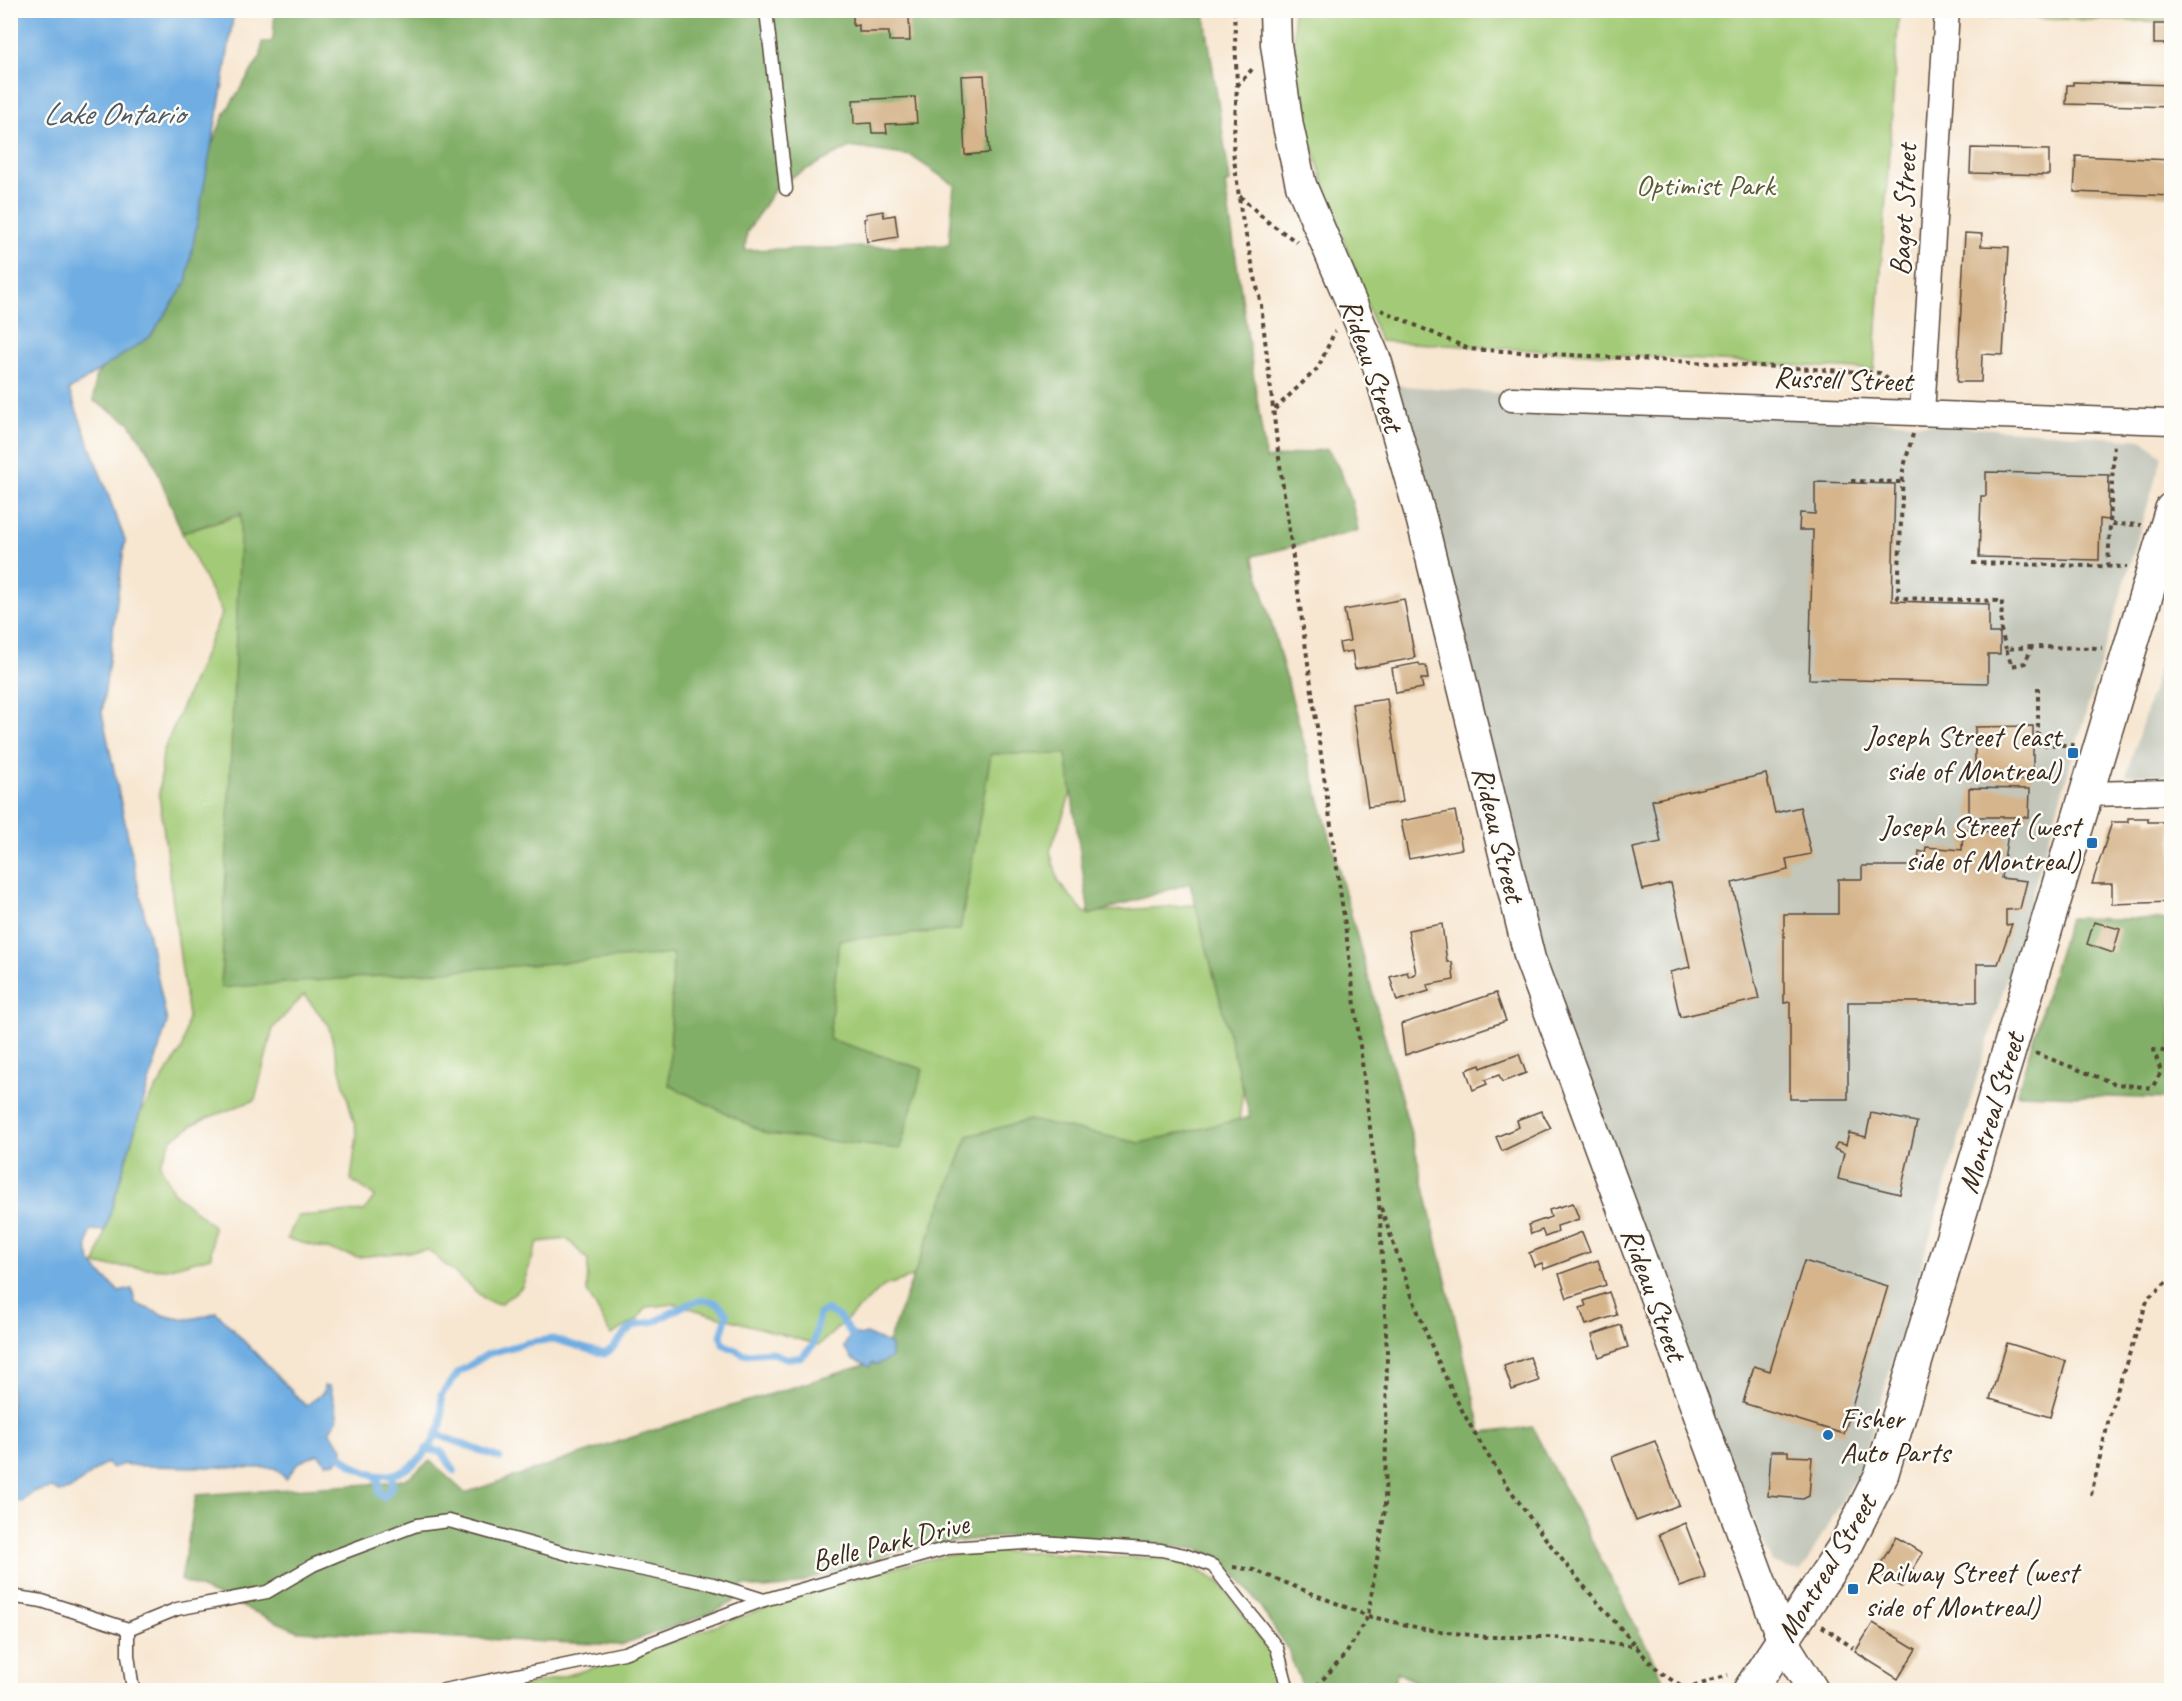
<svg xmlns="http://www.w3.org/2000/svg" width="2182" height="1701" viewBox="0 0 2182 1701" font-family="Caveat,sans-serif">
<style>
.industrial{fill:#c3c6b9}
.green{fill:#a3cb77;stroke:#6f7a4a;stroke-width:1.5}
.forest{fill:#82af68;stroke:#5e6c43;stroke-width:1.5;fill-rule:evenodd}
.water{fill:#70ade2;stroke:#566c80;stroke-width:1.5}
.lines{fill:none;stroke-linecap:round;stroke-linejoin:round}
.stream{stroke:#70ade2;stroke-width:7}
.building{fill:#d6b58c}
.service-casing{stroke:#574639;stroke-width:15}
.minor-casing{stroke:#574639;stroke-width:27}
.tertiary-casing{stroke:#574639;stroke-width:33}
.secondary-casing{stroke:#574639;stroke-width:36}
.path{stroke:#574639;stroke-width:4;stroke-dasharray:4.5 4.5;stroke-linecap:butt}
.service{stroke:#fff;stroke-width:12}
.minor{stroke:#fff;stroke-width:24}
.tertiary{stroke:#fff;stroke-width:30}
.secondary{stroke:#fff;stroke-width:33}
.poi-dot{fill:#1f6fb2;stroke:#fdfcf7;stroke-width:2}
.labels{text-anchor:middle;stroke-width:5;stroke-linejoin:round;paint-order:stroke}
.park-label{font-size:30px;fill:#5a5a39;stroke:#fdfcf7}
.street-label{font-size:30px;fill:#3b2a1e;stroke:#fdfcf7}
.poi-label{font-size:30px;fill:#3b2a1e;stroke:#fdfcf7;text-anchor:end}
.water-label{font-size:32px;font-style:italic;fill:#4e5863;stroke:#fdfcf7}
</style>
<rect width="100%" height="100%" fill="#fdfcf7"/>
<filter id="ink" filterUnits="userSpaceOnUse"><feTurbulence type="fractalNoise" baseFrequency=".0167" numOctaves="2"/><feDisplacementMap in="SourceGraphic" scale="12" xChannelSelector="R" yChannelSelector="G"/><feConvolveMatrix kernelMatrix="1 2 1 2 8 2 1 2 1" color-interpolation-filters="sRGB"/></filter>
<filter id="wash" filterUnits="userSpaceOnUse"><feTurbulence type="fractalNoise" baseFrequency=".008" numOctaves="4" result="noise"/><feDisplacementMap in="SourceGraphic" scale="24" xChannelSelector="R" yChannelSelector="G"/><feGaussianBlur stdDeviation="1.35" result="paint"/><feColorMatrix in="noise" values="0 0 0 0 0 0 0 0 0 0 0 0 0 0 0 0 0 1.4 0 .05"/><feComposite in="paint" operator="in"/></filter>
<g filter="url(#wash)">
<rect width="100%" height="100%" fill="#f7e6d0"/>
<g class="industrial">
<path d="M1391 385 2144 440 2162 457 1861 1468 1801 1572 1772 1563 1620 1190 1527 908Z"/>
<path d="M2171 630V774L2126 775Z"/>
</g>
<g class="green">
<path d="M1957 10 2172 11 2171 22 1957 16Z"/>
<path d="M1293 11H1899L1874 370 1380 341 1327 193 1298 103Z"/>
<path d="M252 512 1086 662 1078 774 1050 851 1059 883 1085 913 1217 903 1246 1068 1227 1210 964 1260 884 1286 819 1345 675 1304 646 1307 637 1320 611 1335 587 1291 588 1260 567 1239 538 1242 522 1287 500 1304 487 1301 428 1250 358 1257 287 1239 298 1216 364 1211 375 1196 351 1180 357 1134 328 1024 304 995 273 1028 255 1100 199 1121 172 1139 160 1164 173 1192 213 1226 211 1257 166 1269 95 1265 139 1115 182 1049 188 1017 159 795 163 752 222 613 182 533Z"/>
<path d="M1034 1552 1108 1557 1156 1558 1186 1564 1220 1582 1273 1657 1283 1690H505C659 1660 803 1580 957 1554 982 1550 1009 1552 1034 1552Z"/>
</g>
<g class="forest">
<path d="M275 11H1204L1230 181 1225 184 1266 459 1327 449C1345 473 1353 501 1358 531L1253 556 1413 1141 1482 1433 1532 1427 1669 1690H1430L1397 1672 1394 1690H1304L1288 1650 1258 1603 1223 1559 1197 1549 1023 1534 914 1546 786 1587 765 1589 743 1585 733 1602 712 1613 620 1645 298 1631 181 1580 196 1495 385 1483 406 1479 430 1461 465 1493 660 1428 881 1360 968 1136 1029 1120 1140 1143 1250 1117 1190 883 1089 915 1066 754H991L960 930 839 940 829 1039 923 1069 900 1149 767 1134 669 1085 673 954 221 988 241 513 182 533 151 455 129 422 94 401 95 378 178 261 195 186 225 113 261 56 262 42H271L273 39ZM850 147 911 156 954 185 949 245 745 250 747 232 778 184Z"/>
<path d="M2069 918 2171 920V1099L2017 1094Z"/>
</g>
<g class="water">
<path d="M11 10 234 11 224 78 186 283 150 337 69 390 125 540 102 713 167 1022 105 1231 91 1230C79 1263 100 1270 119 1292L132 1289 135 1303C166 1317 183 1326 216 1312L306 1406 324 1392V1386H330L338 1418 329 1432 343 1448 342 1456 336 1462 326 1463 318 1454 298 1463 286 1479 275 1468 139 1466 124 1464 112 1468 106 1463 69 1490 59 1492 52 1488 33 1492 22 1502 13 1500 11 1503Z"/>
<path d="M856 1334 860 1336 866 1334 891 1345V1358L876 1365 872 1363 870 1367 852 1359 844 1347 849 1337Z"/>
</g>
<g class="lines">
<g class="stream">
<path d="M436 1434 500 1458"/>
<path d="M426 1449 442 1452 454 1471"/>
<path d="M342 1456C381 1494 421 1472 440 1427 444 1419 441 1404 441 1395L459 1372 488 1354 526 1343 553 1339 604 1354C616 1349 620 1336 631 1328 639 1322 649 1324 658 1320 677 1310 711 1284 727 1315L721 1336 723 1344 744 1354 770 1352 786 1358H800L813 1346 819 1314 826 1310 839 1317 852 1335"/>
<path d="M373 1473 379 1481V1494L384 1497 392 1487V1476"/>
</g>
</g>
<g id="blocks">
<g class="building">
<path d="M853 10H884V16H909L910 41H889V32H859V25L853 26Z"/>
<rect x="2154" y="24" width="18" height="20"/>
<path d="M984 75 989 153 965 155 961 76Z"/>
<path d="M2073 82 2172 85V107L2066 104 2067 85H2073Z"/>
<path d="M915 97 917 123 886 124 887 133H872L871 123 854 124 853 100Z"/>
<path d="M1971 148 2049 150V175L1970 173Z"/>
<path d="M2076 156 2172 160V196L2074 192Z"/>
<path d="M883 211 884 217 895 215 898 237 867 242 864 219 867 218 866 214Z"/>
<path d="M1965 233 1982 234 1981 246 2009 247 2003 355 1982 354 1981 382H1957Z"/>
<path d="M1986 472 2109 475 2108 520 2100 519 2099 560 1979 557 1981 496H1986Z"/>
<path d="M1815 482 1895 484 1892 601 1989 604V633H2000V654H1988V683L1809 679 1813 530H1799L1800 513 1815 514Z"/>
<path d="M1404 599 1415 658 1355 669 1352 651 1341 653 1339 643 1350 641 1344 610Z"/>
<path d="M1419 663 1420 666H1426L1428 679H1421L1423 688 1396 693 1392 668Z"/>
<path d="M1387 699 1403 802 1368 807 1352 704Z"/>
<path d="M2033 726V780H1975V727Z"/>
<path d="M1766 774 1775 813 1800 807 1811 854 1786 859 1788 870 1732 883 1759 999 1680 1017 1670 972 1690 967 1671 883 1643 890 1633 848 1661 842 1652 800Z"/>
<path d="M1969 788 2030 789 2029 817H1969Z"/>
<path d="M1455 811 1462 849 1409 859 1401 821Z"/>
<path d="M2128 818H2148V822H2172V902L2112 904V884H2092L2112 822H2128Z"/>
<path d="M1963 829 2008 834 2001 878 2027 881 2020 909 2006 910V925L2012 924 1998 964H1977V1002H1848V1099H1790V1002L1784 1003V914H1838V879H1862V866H1918L1919 851 1925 853 1926 847 1962 850Z"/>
<path d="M2094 922 2120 929 2113 953 2087 944Z"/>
<path d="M1442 924 1447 962H1452L1454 980 1427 985 1429 991 1397 1001 1390 977 1407 972 1409 977 1416 973 1408 930Z"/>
<path d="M1496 993 1506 1021 1405 1055 1401 1024Z"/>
<path d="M1519 1054 1526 1073 1502 1082 1499 1075 1485 1080 1487 1084 1473 1090 1466 1070 1480 1065 1481 1068Z"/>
<path d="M1541 1111 1551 1128 1502 1151 1496 1137 1519 1127 1517 1120Z"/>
<path d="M1871 1113 1917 1122 1900 1194 1838 1179 1844 1153 1834 1149 1837 1143 1846 1145 1849 1133 1866 1137Z"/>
<path d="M1573 1203 1579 1219 1557 1226 1558 1232 1545 1237 1542 1230 1531 1234 1528 1225 1551 1217 1549 1210Z"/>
<path d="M1582 1232 1590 1252 1544 1269 1542 1263 1534 1266 1529 1253Z"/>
<path d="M1598 1260 1606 1285 1567 1298 1559 1274Z"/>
<path d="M1804 1261 1888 1286 1844 1434 1743 1403 1754 1366 1770 1371Z"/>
<path d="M1609 1292 1617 1315 1586 1325 1580 1308 1586 1306 1584 1301Z"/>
<path d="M1621 1325 1628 1347 1599 1357 1592 1335Z"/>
<path d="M2007 1343 2066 1361 2050 1417 1990 1399Z"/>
<path d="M1530 1357 1539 1381 1512 1390 1504 1366Z"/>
<path d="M1655 1441 1679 1505 1636 1521 1612 1457Z"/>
<path d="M1771 1451H1788V1456L1812 1457 1809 1496 1803 1499 1768 1496Z"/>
<path d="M1685 1523 1706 1578 1680 1587 1659 1534Z"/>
<path d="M1896 1537 1923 1553 1902 1587 1876 1572Z"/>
<path d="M1873 1623 1916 1649 1898 1679 1855 1652Z"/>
</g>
</g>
</g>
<g filter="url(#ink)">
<use href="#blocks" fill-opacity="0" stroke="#574639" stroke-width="1.5"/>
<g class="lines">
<defs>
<g id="service">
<path d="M766 10 786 189"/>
<path d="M10 1596 42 1601 128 1629 177 1609 267 1592 313 1565 337 1555 417 1525 449 1521 575 1556 713 1584 764 1600"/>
<path d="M128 1629V1655L133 1690"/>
<path d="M444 1690 624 1653 764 1600 948 1548 1040 1542 1161 1550 1185 1555 1213 1566 1277 1648 1288 1690"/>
</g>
<g id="minor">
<path d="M1512 399 2172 422"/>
<path d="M1922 413 1947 10"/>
<path d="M2088 794 2172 792"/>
</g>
<path id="tertiary" d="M1275 10 1276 44 1288 126 1301 185 1377 363 1422 521 1530 959 1783 1642 1813 1690"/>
<path id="secondary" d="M1750 1690 1847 1543 1881 1476 2172 509"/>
</defs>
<use href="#service" class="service-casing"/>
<use href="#minor" class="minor-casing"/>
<use href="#tertiary" class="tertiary-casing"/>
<use href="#secondary" class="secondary-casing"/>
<g class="path">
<path d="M1234 10 1237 86 1233 151 1241 212 1261 305 1278 451 1346 932 1379 1201 1387 1352 1385 1509 1368 1616 1346 1654 1313 1690"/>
<path d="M1237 86 1254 67"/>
<path d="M1240 196 1268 222 1297 242"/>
<path d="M1381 310 1469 349 1880 373 1901 389"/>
<path d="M1275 409 1318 368 1335 331"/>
<path d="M1913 434 1903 470 1898 598 2002 601 2001 630 2006 649"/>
<path d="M1851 481 1902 482"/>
<path d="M2112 524 2141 525"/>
<path d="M1972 563 2127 567"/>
<path d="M2108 567 2114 442"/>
<path d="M2032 647 2006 649 2012 666 2025 663 2032 647 2102 648"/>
<path d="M2038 687V745H2075"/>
<path d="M2035 1053 2116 1084 2152 1088 2161 1072 2154 1050 2172 1052"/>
<path d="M1381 1208C1399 1260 1417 1314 1440 1365 1482 1460 1547 1546 1616 1623 1638 1647 1657 1678 1689 1688L1728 1675"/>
<path d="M2091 1495 2112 1406 2148 1298 2172 1277"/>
<path d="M1233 1567 1254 1570 1368 1616 1424 1629 1486 1637H1547L1637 1646"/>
<path d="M1822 1626 1853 1648"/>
</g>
<use href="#service" class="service"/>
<use href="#minor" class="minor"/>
<use href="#tertiary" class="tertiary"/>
<use href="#secondary" class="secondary"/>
</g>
</g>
<g class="poi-dot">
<rect x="2067" y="747" width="12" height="12" rx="3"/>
<rect x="2086" y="837" width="12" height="12" rx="3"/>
<circle cx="1828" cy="1435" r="6"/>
<rect x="1847" y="1583" width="12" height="12" rx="3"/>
</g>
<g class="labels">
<g class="park-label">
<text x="1705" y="195">Optimist Park</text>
</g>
<g class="street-label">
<text transform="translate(1903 210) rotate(-87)" y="10">Bagot Street</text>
<text transform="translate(1372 365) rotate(71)" y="10">Rideau Street</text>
<text transform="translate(1843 379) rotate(2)" y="10">Russell Street</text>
<text transform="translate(1499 834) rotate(76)" y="10">Rideau Street</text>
<text transform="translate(1991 1113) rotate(-73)" y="10">Montreal Street</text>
<text transform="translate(1654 1294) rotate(70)" y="10">Rideau Street</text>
<text transform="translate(890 1542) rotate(-14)" y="10">Belle Park Drive</text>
<text transform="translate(1826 1568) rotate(-59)" y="10">Montreal Street</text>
</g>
<g class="poi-label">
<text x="2061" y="746">Joseph Street (east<tspan x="2061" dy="34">side of Montreal)</tspan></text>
<text x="2080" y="836">Joseph Street (west<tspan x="2080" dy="34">side of Montreal)</tspan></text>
<text x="1840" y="1428" text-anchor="start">Fisher<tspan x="1840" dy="34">Auto Parts</tspan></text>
<text x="1865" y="1582" text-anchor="start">Railway Street (west<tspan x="1865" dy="34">side of Montreal)</tspan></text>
</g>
<g class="water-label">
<text x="113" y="124">Lake Ontario</text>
</g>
</g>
<rect width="2182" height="1701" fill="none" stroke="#fdfcf7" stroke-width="36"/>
</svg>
